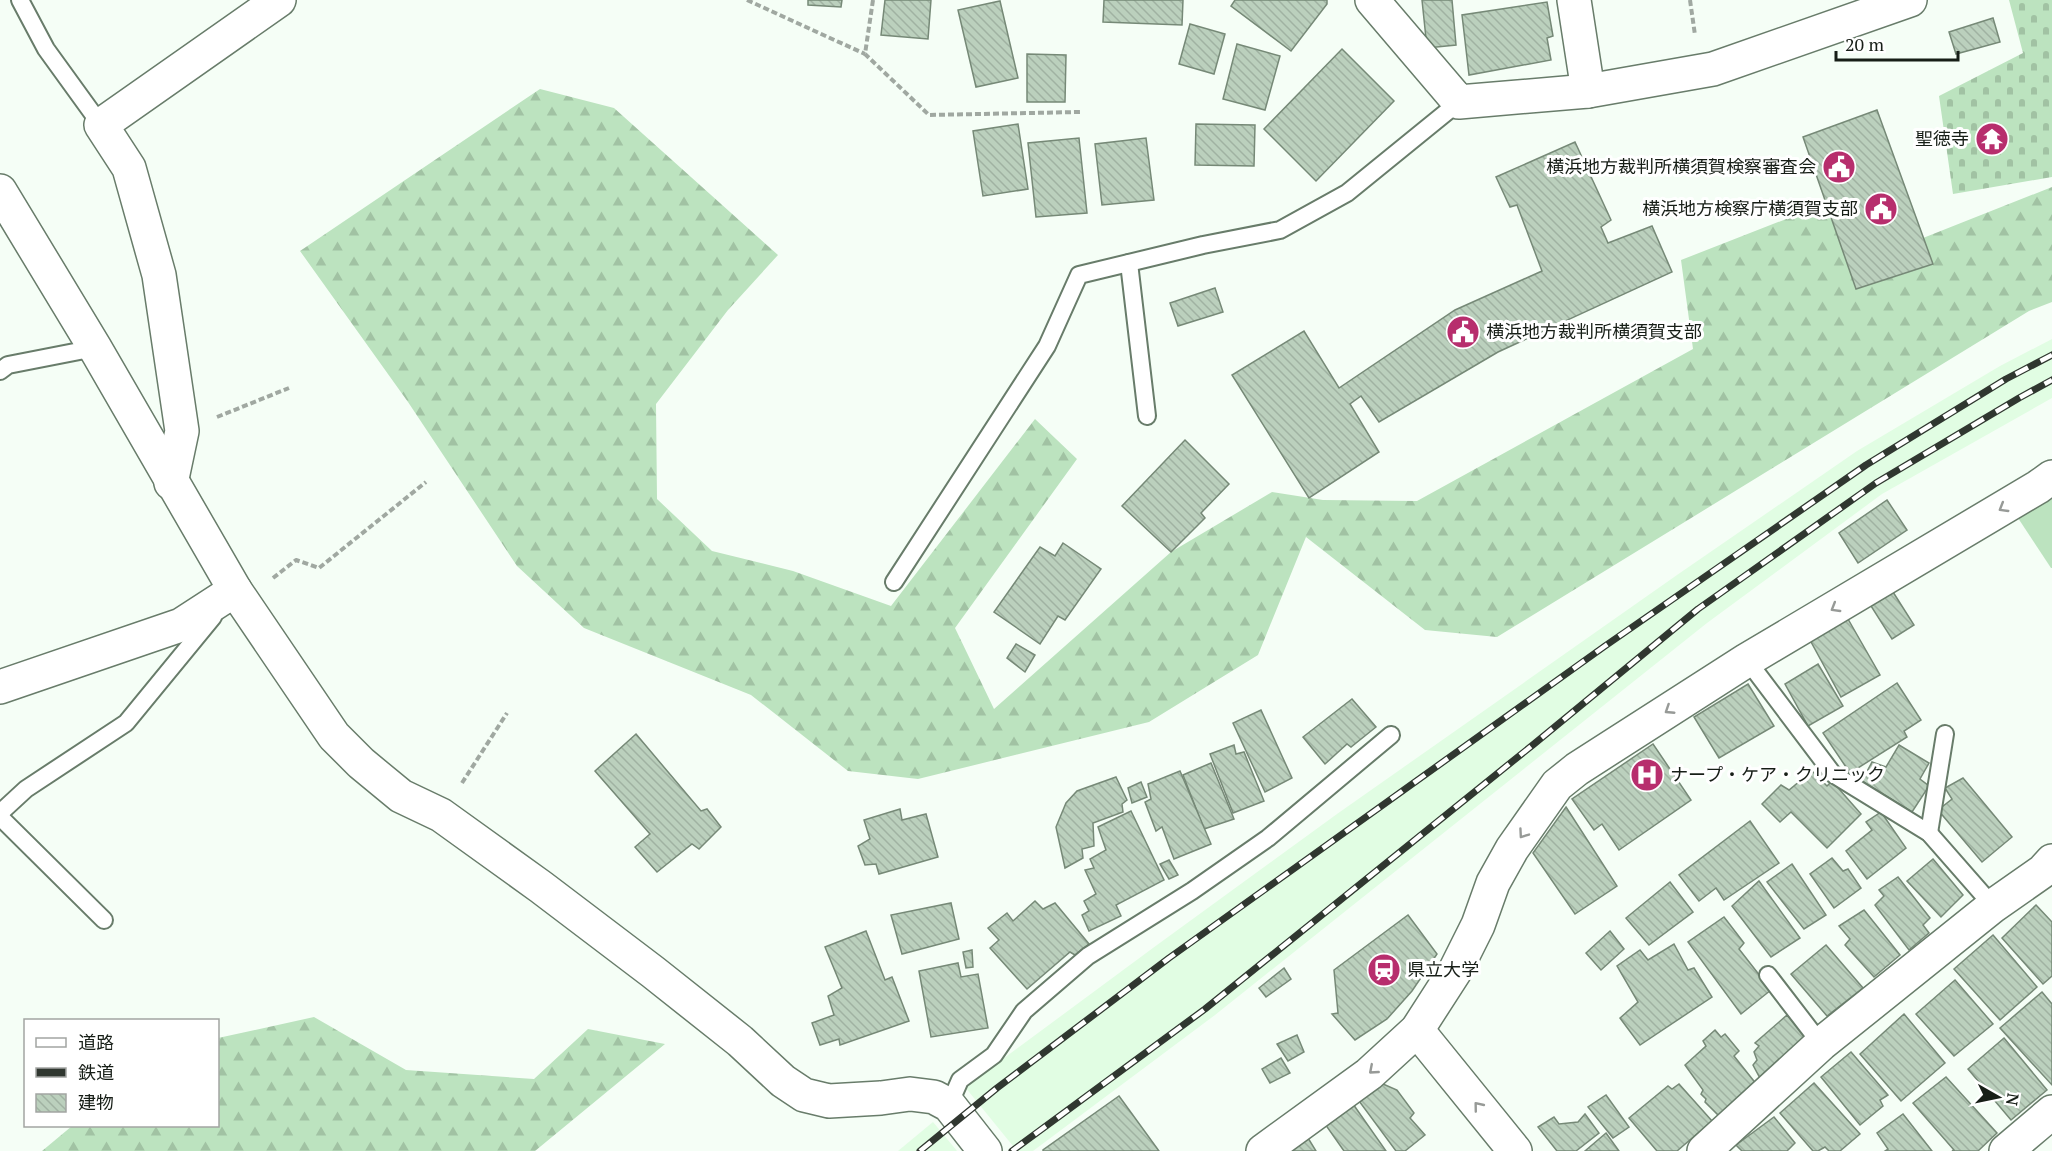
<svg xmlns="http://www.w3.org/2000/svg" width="2052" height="1151" viewBox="0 0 2052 1151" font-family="'PT Serif','Noto Sans JP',serif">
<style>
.built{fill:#e1fde3}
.green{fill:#bce3bf}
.forest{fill:url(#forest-firs)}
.cemetery{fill:url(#cemetery-stones)}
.building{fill:url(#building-back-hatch);stroke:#768977;stroke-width:1.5}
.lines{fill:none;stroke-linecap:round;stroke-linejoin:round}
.lane-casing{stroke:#687c6a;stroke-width:20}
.street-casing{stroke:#687c6a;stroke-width:36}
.secondary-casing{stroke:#687c6a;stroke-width:36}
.path{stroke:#a0a8a1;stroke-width:4;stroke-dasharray:6 3;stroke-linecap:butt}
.lane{stroke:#fff;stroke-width:16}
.street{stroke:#fff;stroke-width:33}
.secondary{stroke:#fff;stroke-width:33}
.rail-casing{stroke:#303730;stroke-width:7}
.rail{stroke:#fff;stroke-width:4.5;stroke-dasharray:14;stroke-linecap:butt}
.oneway{stroke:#979a97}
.labels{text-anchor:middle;stroke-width:6;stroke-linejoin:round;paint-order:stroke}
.poi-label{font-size:18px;fill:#171e17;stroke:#fff;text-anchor:end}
</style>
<defs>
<pattern id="forest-firs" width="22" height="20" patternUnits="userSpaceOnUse" patternTransform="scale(1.5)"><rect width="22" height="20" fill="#bce3bf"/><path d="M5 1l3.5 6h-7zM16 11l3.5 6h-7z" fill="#a1c2a3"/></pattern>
<pattern id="cemetery-stones" width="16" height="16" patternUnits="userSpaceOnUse" patternTransform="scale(1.5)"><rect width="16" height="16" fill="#bce3bf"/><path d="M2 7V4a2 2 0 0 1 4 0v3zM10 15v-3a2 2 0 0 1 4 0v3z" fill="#a1c2a3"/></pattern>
<pattern id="building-back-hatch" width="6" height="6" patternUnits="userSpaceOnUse" patternTransform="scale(1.5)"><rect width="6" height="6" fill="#bbd0bd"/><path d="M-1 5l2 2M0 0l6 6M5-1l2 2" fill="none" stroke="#a0b2a2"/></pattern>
</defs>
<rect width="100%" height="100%" fill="#f5fef6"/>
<g class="built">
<path d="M2052 339V398L1882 494 1707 623 1215 1015 1033 1151H1017L965 1087 1157 945 1337 814 1677 575 1857 451 2000 366Z"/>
<path d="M933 1122 957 1151H898Z"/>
</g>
<path class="green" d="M2052 493V568H2051L2016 515Z"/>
<g class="forest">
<path d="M540 89 614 108 778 255 728 310 656 404 657 499 712 551 793 571 891 606 1035 419 1077 459 955 628 994 709 1171 552 1272 492 1323 500 1417 501 1693 349 1681 260 1804 212 1918 240 2052 187V302L2029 311 1497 637 1425 630 1306 537 1258 655 1149 722 918 779 848 771 751 695 584 628 517 566 408 402 300 251Z"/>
<path d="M314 1017 406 1070 534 1079 588 1029 665 1044 535 1151H42L72 1126H218V1038Z"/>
</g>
<path class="cemetery" d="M2009 0H2052V177L1953 194 1939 96 2023 53Z"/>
<g class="building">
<path d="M808 0H842L841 7 808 5Z"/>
<path d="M885 0H931L928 39 881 35Z"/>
<path d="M1104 0H1183L1182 25 1103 22Z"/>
<path d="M1235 0H1327V4L1291 51 1231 6Z"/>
<path d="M1422 0H1452L1456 45 1427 48Z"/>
<path d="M1000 1 1018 78 976 87 958 10Z"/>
<path d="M1547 2 1553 36 1547 38 1551 60 1469 75 1462 15Z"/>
<path d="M1993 18 2000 42 1956 54 1949 32Z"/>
<path d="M1190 24 1225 34 1214 74 1179 64Z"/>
<path d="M1237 44 1280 56 1265 110 1223 99Z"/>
<path d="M1342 49 1394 101 1316 181 1264 129Z"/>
<path d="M1027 54 1066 55 1065 102H1027Z"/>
<path d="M1877 110 1933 264 1856 289 1803 137Z"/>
<path d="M1018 124 1028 189 983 196 973 131Z"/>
<path d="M1196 124 1255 125 1254 166 1195 165Z"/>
<path d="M1079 138 1087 213 1036 217 1028 143Z"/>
<path d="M1146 138 1154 200 1102 205 1095 144Z"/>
<path d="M1575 142 1611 220 1601 227 1608 243 1652 226 1672 272 1498 352 1379 422 1361 396 1350 404 1379 452 1309 498 1232 375 1304 331 1339 388 1455 310 1542 271 1517 205 1510 207 1496 177Z"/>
<path d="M1215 288 1223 312 1178 326 1170 303Z"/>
<path d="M1185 440 1229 484 1201 513 1205 518 1171 552 1122 506Z"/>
<path d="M1887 500 1907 530 1858 563 1839 533Z"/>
<path d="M1063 543 1101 569 1065 620 1058 616 1040 644 994 612 1040 547 1055 556Z"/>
<path d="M1893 592 1914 625 1892 639 1871 606Z"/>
<path d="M1848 619 1880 675 1841 697 1810 640Z"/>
<path d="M1016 644 1035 655 1025 672 1007 658Z"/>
<path d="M1818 664 1843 706 1808 726 1785 684Z"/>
<path d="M1897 683 1921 720 1904 731 1907 737 1850 773 1823 733Z"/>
<path d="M1748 684 1774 726 1719 758 1694 717Z"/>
<path d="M1352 699 1376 727 1351 747 1347 744 1325 764 1303 737Z"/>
<path d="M1261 710 1292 778 1265 792 1233 723Z"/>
<path d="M636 734 701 811 707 809 721 827 699 849 692 844 657 872 635 847 650 834 595 771Z"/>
<path d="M1653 744 1691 800 1619 850 1602 824 1594 830 1572 799Z"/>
<path d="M1234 745 1236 754 1244 752 1264 801 1233 813 1210 754Z"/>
<path d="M1899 745 1929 763 1920 779 1929 786 1912 812 1862 781 1872 762 1886 767Z"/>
<path d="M1211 763 1234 819 1204 829 1183 775Z"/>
<path d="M1180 771 1211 844 1174 859 1162 827 1156 831 1145 802 1151 799 1148 784Z"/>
<path d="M1812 771 1827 786 1832 781 1861 814 1827 848 1791 812 1780 822 1762 804 1781 785 1789 790Z"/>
<path d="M1116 777 1127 800 1122 804 1123 812 1093 823 1094 846 1082 849 1083 858 1065 868 1056 827 1066 803 1077 791Z"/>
<path d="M1963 778 2012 837 1982 862 1938 810 1952 799 1945 788Z"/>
<path d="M1141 782 1147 797 1132 803 1128 788Z"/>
<path d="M1566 807 1617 886 1575 914 1533 853Z"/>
<path d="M900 809 902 820 926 814 938 857 879 874 876 864 865 865 858 846 870 839 864 820Z"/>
<path d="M1131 811 1164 880 1116 905 1121 916 1089 931 1082 915 1089 911 1084 901 1096 894 1085 870 1094 868 1090 859 1106 850 1098 827Z"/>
<path d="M1881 812 1906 848 1867 879 1846 851 1872 830 1866 822Z"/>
<path d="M1750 821 1779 863 1724 900 1716 888 1699 901 1679 875Z"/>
<path d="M1832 858 1843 871 1848 869 1861 888 1834 908 1810 874Z"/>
<path d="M1933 859 1963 895 1941 917 1907 881Z"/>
<path d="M1169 860 1178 875 1169 879 1160 864Z"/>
<path d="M1792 864 1826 915 1804 929 1767 882Z"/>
<path d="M1898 877 1930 918 1923 925 1929 933 1909 950 1875 905 1884 896 1879 890Z"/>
<path d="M1759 881 1800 938 1771 957 1732 906Z"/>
<path d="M1670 882 1693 912 1649 945 1626 918Z"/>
<path d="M1035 901 1043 909 1055 903 1089 944 1075 955 1070 952 1027 989 990 948 999 940 988 928 1007 913 1013 921Z"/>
<path d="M951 903 959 939 902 954 891 915Z"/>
<path d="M2036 905 2052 922V976L2043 984 2002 938Z"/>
<path d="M1864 910 1900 955 1874 977 1845 945 1850 939 1839 926Z"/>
<path d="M1408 915 1437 954 1412 991 1387 1019 1355 1040 1332 1014 1338 1013 1334 970Z"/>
<path d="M1724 917 1744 943 1739 949 1771 990 1741 1014 1688 942Z"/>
<path d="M866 931 885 980 892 977 909 1021 840 1045 839 1039 820 1045 812 1023 834 1015 828 996 842 988 825 947Z"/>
<path d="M1610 931 1624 949 1601 970 1586 953Z"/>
<path d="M1993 935 2037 987 2000 1020 1954 969Z"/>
<path d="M1674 944 1688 970 1694 968 1712 997 1640 1045 1620 1018 1638 1002 1617 966 1640 950 1648 960Z"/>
<path d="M1826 945 1863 988 1827 1016 1791 974Z"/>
<path d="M972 950 973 967 966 968 963 952Z"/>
<path d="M958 963 961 977 978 974 988 1028 931 1037 919 971Z"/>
<path d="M1284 968 1291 979 1266 997 1259 988Z"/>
<path d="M1955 980 1993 1024 1954 1056 1916 1014Z"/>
<path d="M2042 992 2052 1004V1085L2000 1028Z"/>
<path d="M1904 1014 1945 1063 1901 1101 1860 1054Z"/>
<path d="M1787 1015 1806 1037 1761 1080 1753 1065 1757 1060 1754 1052 1759 1046 1755 1043Z"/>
<path d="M1715 1030 1721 1037 1725 1034 1739 1051 1734 1056 1757 1085 1719 1116 1705 1102 1706 1099 1701 1094 1703 1090 1685 1065 1706 1046 1703 1041Z"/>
<path d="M1297 1035 1304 1052 1288 1061 1277 1044Z"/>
<path d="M2004 1038 2047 1090 2011 1120 1968 1069Z"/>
<path d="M1851 1052 1888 1095 1880 1100 1883 1106 1860 1125 1821 1077Z"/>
<path d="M1281 1058 1290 1073 1270 1083 1262 1069Z"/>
<path d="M1946 1077 1997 1133 1978 1151H1952L1954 1150 1913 1103Z"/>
<path d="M1814 1083 1860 1134 1840 1151H1829L1825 1147 1818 1151H1813L1780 1113Z"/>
<path d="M1383 1084 1397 1090 1414 1113 1410 1118 1425 1135 1405 1151H1396L1359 1101Z"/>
<path d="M1679 1084 1712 1121 1677 1151H1657L1629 1118 1668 1086 1672 1089Z"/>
<path d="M1606 1095 1629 1127 1613 1138 1588 1107Z"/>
<path d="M1119 1096 1159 1151H1043V1150Z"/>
<path d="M1353 1104 1386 1151H1344L1325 1124Z"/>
<path d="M1585 1114 1599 1133 1576 1151H1557L1538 1127 1554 1117 1559 1124 1578 1122Z"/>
<path d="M1903 1114 1932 1151H1885L1888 1149 1877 1133Z"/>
<path d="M1774 1117 1795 1143 1787 1151H1742L1736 1145Z"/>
<path d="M1606 1133 1619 1151H1585Z"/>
<path d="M1308 1138 1316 1151H1291Z"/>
</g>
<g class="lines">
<defs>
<g id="lane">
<path d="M20 0 46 49 101 125"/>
<path d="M1129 263 1147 416"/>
<path d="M0 371 8 365 95 348"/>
<path d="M894 582 1047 346 1079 275 1203 245 1280 230 1347 193 1459 102"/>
<path d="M1747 660 1833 774 1929 833 1993 906"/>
<path d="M0 813 26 789 126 723 213 617"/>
<path d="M0 817 104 920"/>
<path d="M1929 833 1945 734"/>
<path d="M1768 975 1821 1044"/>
<path d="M949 1105 960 1080 994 1055 1024 1011 1088 956 1192 891 1268 838 1391 735"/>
</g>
<g id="street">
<path d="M1372 0 1459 102 1588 91 1713 69 1910 0"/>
<path d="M1574 0 1588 91"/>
<path d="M171 483 182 431 159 275 129 168 101 125 279 0"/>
<path d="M0 687 181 625 235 590 334 736 361 763 401 796 441 815 541 887 653 972 740 1041 783 1081 804 1095 829 1101 881 1098 910 1094 934 1097 949 1105 985 1151"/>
<path d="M1417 1030 1515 1151"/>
<path d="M1263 1151 1369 1074 1417 1030 1455 971 1478 925 1493 883 1512 849 1557 785 1577 769 1747 660 2038 487 2052 477"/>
<path d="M1704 1151 1821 1044 1993 906 2043 871 2052 861"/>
<path d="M2006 1151 2052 1112"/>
</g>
<path id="secondary" d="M0 191 95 348 235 590"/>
</defs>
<use href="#lane" class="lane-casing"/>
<use href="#street" class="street-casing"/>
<use href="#secondary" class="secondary-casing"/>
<g class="path">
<path d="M747 0 865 54"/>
<path d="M873 0 865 54 929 115 1080 112"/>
<path d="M1690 0 1695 35"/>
<path d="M217 417 289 388"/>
<path d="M273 578 296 560 319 568 426 482"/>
<path d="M462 783 507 713"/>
</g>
<use href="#lane" class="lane"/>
<use href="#street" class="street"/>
<use href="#secondary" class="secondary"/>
<defs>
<g id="rail">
<path d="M920 1151 997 1088 1169 958 1605 646 1866 465 2006 379 2052 355"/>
<path d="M1012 1151 1205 1009 1534 744 1698 609 1876 483 2019 398 2052 380"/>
</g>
</defs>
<use href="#rail" class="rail-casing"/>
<use href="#rail" class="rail"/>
</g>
<defs><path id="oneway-chevron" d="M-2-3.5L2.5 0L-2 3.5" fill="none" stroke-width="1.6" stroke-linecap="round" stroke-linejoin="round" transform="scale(1.5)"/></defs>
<g class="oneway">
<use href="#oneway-chevron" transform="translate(2003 508) rotate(149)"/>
<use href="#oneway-chevron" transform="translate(1835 608) rotate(149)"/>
<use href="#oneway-chevron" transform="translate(1669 710) rotate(147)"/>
<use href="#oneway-chevron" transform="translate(1523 834) rotate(125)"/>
<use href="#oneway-chevron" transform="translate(1373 1070) rotate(139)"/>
<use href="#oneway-chevron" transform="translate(1478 1106) rotate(-129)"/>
</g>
<defs>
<symbol id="temple-disc" viewBox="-11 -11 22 22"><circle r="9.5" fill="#b72e6d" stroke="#fff"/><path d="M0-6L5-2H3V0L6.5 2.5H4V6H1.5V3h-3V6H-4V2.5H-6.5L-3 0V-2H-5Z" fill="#fff"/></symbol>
<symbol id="civic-disc" viewBox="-11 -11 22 22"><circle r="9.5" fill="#b72e6d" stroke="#fff"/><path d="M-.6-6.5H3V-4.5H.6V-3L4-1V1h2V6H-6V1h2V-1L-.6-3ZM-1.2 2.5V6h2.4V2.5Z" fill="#fff"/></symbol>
<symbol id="hospital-disc" viewBox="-11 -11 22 22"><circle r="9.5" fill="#b72e6d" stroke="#fff"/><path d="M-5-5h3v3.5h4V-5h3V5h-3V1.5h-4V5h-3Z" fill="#fff"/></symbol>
<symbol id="station-disc" viewBox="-11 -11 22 22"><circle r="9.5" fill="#b72e6d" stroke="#fff"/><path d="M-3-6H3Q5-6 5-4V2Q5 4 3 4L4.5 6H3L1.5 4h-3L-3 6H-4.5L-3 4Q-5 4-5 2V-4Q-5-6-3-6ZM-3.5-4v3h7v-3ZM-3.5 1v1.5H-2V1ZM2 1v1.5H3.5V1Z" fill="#fff"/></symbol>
</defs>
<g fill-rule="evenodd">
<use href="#temple-disc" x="1973" y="120" width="38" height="38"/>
<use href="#civic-disc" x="1820" y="148" width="38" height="38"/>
<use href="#civic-disc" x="1862" y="190" width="38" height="38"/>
<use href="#civic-disc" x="1444" y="313" width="38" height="38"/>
<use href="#hospital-disc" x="1628" y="756" width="38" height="38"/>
<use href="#station-disc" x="1365" y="951" width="38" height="38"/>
</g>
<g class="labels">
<g class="poi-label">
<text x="1969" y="145">聖徳寺</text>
<text x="1816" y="173">横浜地方裁判所横須賀検察審査会</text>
<text x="1858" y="215">横浜地方検察庁横須賀支部</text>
<text x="1486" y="338" text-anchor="start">横浜地方裁判所横須賀支部</text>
<text x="1670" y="781" text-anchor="start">ナープ・ケア・クリニック</text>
<text x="1407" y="976" text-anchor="start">県立大学</text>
</g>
</g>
<rect x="24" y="1019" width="195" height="108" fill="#ffffff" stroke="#a2a5a2" stroke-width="1.5"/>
<rect x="36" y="1038" width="30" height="9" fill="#ffffff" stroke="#a2a5a2" stroke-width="1.5"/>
<text x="78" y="1049" font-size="18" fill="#171e17">道路</text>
<rect x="36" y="1068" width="30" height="9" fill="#303730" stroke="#a2a5a2" stroke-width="1.5"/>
<text x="78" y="1079" font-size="18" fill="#171e17">鉄道</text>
<rect x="36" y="1094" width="30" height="18" fill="url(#building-back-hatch)" stroke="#a2a5a2" stroke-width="1.5"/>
<text x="78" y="1109" font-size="18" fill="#171e17">建物</text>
<g transform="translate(1998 1097) rotate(99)" stroke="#ffffff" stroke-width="4.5" paint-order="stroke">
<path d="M0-4.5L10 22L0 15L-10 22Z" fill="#171e17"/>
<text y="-9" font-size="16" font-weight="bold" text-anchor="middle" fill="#171e17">N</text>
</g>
<path d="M1836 51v9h122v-9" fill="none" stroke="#171e17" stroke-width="3"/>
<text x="1845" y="51" font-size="18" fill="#171e17" stroke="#ffffff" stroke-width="4.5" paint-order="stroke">20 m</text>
</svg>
